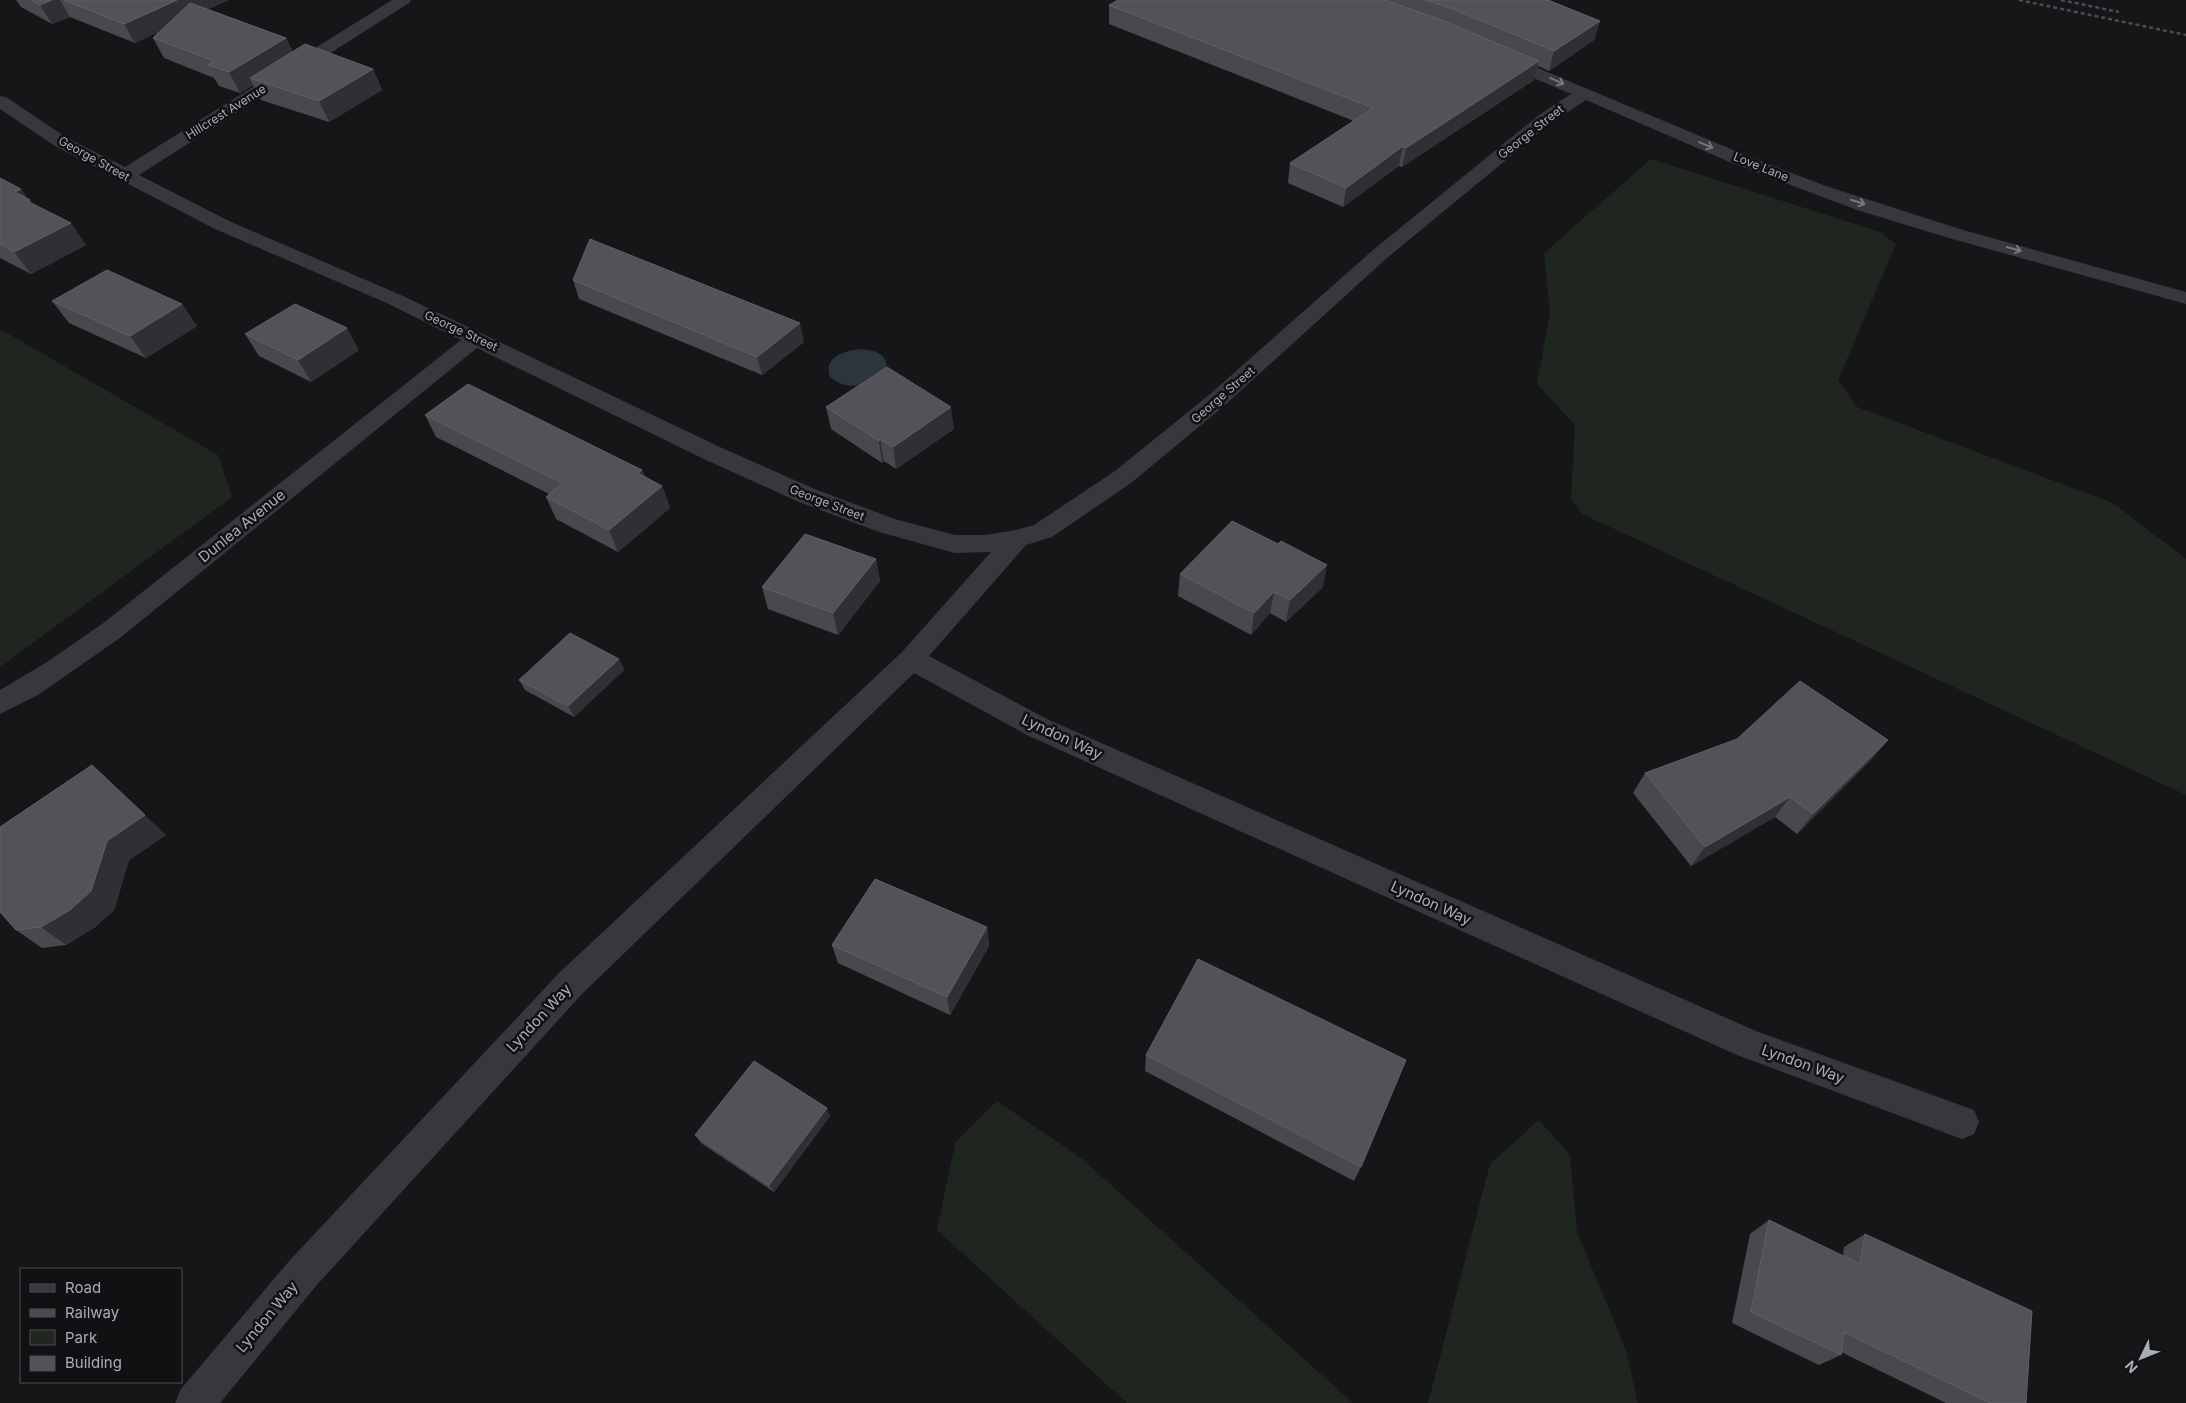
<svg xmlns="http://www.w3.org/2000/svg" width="2186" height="1403" viewBox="0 0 2186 1403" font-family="Inter,sans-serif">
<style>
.green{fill:#1e261f}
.water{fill:#2c353c}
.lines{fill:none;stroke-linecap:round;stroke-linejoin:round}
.street{fill:#37383d;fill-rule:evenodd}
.rail{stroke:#4a4c52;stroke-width:2.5;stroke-dasharray:4 3;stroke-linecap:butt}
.wall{fill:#47494d}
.shaded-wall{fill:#2f3033}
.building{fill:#525359;stroke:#5f6168}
.oneway{stroke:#757881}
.labels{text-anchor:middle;stroke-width:5;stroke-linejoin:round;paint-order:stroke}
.far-street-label{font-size:12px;fill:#a8adb8;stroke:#111113}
.street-label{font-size:15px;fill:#a8adb8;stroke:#111113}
</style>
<rect width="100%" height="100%" fill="#161618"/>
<g class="green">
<path d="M1651 159 1880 232 1896 244 1838 380 1857 407 2113 503 2186 559V795L1582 514 1571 499 1575 425 1537 384 1550 313 1544 253Z"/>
<path d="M0 329 218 455 232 497 0 667Z"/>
<path d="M997 1101 1081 1158 1353 1403H1127L937 1230 955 1143Z"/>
<path d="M1539 1120 1570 1155 1577 1232 1626 1350 1638 1403H1428L1490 1164Z"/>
</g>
<path class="water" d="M860 349C873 350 887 353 887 368 867 382 853 395 830 377 823 357 844 351 860 349Z"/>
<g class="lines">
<path class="street" d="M392 0H411L409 3 139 175 229 221 403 296 722 448 817 490 895 519 955 535H985L1016 530 1034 525 1115 471 1209 395 1373 250 1539 115 1571 94 1496 62 1494 58 1496 54 1502 53 1745 155 1826 186 1963 230 2186 292V304L1949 238 1857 210 1732 163 1586 100 1551 123 1387 258 1225 405 1131 483 1052 537 1026 545 929 656 1049 720 1756 1031 1974 1110 1979 1122 1974 1134 1962 1139 1737 1055 1029 736 914 673 581 995 316 1286 220 1403H175L181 1389 290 1260 559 973 902 652 991 552 955 553 879 532 799 502 706 460 477 348 120 638 38 695 0 714V690L47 662 102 624 461 340 389 304 215 229 55 146 0 109V96L6 97 67 138 125 167Z"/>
<g class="rail">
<path d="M2019 0 2186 35"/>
<path d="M2061 0 2119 12"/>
</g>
</g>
<g class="wall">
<path d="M16 0H229L208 9 286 38 293 52 373 69 382 90 329 122 261 100 253 85 240 93 219 86 214 78 164 58 153 38 158 32 135 43 70 17 52 24 21 7Z"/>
<path d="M1118 0H1548L1600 21 1594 40 1549 71 1538 66 1534 80 1402 167 1399 166 1343 207 1288 183 1290 163 1354 121 1109 24V5Z"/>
<path d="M0 178 30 200 33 204 86 245 31 274 0 258Z"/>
<path d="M573 280 804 342 762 375 579 299Z"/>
<path d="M52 301 182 304 197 326 146 358 69 323Z"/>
<path d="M245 334 359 350 311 382 259 356Z"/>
<path d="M826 407 954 429 896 469 884 461 882 463 831 429Z"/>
<path d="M425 415 642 470 645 477 662 486 670 508 618 552 556 519 546 497 549 494 436 437Z"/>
<path d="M876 559 880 581 838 635 768 609 762 587Z"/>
<path d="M1180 574 1323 587 1286 622 1270 613 1251 635 1178 596Z"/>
<path d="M619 659 624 670 574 717 525 690 519 680Z"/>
<path d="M1888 740 1871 760 1797 834 1775 817 1691 866 1633 793 1645 773Z"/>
<path d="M166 835 129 860 114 910 94 928 66 945 42 948 16 930Z"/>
<path d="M987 927 989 946 950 1015 838 963 832 945Z"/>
<path d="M1146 1055 1361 1167 1354 1181 1145 1071Z"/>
<path d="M830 1116 774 1192 701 1143 695 1135Z"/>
<path d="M1769 1220 1843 1256 1844 1247 1865 1234 2026 1403H1946L1841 1352V1355L1819 1365 1732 1323 1750 1234Z"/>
</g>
<g class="shaded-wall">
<path d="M52 0H60L70 17 52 24 40 5Z"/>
<path d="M177 0H229L135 43 124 24Z"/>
<path d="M1600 21 1594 40 1549 71 1554 51Z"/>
<path d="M286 38 296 58 250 78 253 85 240 93 229 72Z"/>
<path d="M1539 61 1534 80 1402 167 1406 148Z"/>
<path d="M373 69 382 90 329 122 319 101Z"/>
<path d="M1403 146 1399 166 1343 207 1346 188Z"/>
<path d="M21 189 29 200H30L45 222 15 192Z"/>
<path d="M71 223 86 245 31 274 14 252Z"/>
<path d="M182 304 197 326 146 358 130 336Z"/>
<path d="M800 323 804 342 762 375 757 357Z"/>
<path d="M347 328 359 350 311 382 298 360Z"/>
<path d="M951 407 954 429 896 469 893 447Z"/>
<path d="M880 439 884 461 882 463 879 441Z"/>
<path d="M642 470 650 492 638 473Z"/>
<path d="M662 486 670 508 618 552 609 530Z"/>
<path d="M876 559 880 581 838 635 833 613Z"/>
<path d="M1327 565 1323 587 1286 622 1290 600Z"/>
<path d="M1274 592 1270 613 1251 635 1254 613Z"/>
<path d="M619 659 624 670 574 717 568 706Z"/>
<path d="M1888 740 1871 760 1797 834 1813 814Z"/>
<path d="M92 765 166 835 129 860 114 910 94 928 66 945 41 927Z"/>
<path d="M1790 797 1775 817 1691 866 1705 847Z"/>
<path d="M987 927 989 946 950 1015 947 997Z"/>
<path d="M827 1108 830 1116 774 1192 769 1185Z"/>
</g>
<g class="building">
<path d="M31 0H52L40 5Z"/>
<path d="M64 0H177L124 24Z"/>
<path d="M1118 0H1384L1439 19 1539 61 1406 148 1403 146 1346 188 1290 163 1373 108 1109 5Z"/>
<path d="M1425 0H1548L1600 21 1554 51 1453 9Z"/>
<path d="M190 3 286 38 229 72 208 65 214 61 153 38Z"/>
<path d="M305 44 373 69 319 101 250 78Z"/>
<path d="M0 178 21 189 15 192 30 200 27 201 71 223 14 252 0 244Z"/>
<path d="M590 239 800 323 757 357 573 280Z"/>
<path d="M107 270 182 304 130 336 52 301Z"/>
<path d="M295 304 347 328 298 360 245 334Z"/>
<path d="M887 367 951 407 893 447 880 439 879 441 826 407Z"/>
<path d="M468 384 642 470 638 473 662 486 609 530 546 497 562 483 425 415Z"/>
<path d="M1232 521 1278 544 1281 541 1327 565 1290 600 1274 592 1254 613 1180 574Z"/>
<path d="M805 534 876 559 833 613 762 587Z"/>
<path d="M570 633 619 659 568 706 519 680Z"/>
<path d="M1800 681 1888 740 1813 814 1790 797 1705 847 1645 773 1737 739Z"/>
<path d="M92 765 145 815 107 841 91 891 70 910 41 927 16 930 0 912V827Z"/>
<path d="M875 879 987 927 947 997 832 945Z"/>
<path d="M1198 959 1406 1060 1361 1167 1146 1055Z"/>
<path d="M754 1061 827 1108 769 1185 695 1135Z"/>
<path d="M1769 1220 1860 1264 1865 1234 2032 1311 2026 1403H1990L1844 1332 1841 1355 1751 1312Z"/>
</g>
<defs><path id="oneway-shaft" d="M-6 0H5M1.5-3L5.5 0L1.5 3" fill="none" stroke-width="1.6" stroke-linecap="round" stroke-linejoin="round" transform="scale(1.25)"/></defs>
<g class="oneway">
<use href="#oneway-shaft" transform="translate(1557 81) rotate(24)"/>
<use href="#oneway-shaft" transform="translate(1706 145) rotate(23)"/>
<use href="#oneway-shaft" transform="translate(1858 202) rotate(17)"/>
<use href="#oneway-shaft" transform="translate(2014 249) rotate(16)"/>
</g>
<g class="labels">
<g class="far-street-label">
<text transform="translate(226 112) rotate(-32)" y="4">Hillcrest Avenue</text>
<text transform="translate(1531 132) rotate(-38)" y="4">George Street</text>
<text transform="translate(94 159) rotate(29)" y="4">George Street</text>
<text transform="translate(1761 167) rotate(22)" y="4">Love Lane</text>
<text transform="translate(461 331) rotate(25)" y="4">George Street</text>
<text transform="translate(1223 395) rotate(-41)" y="4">George Street</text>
<text transform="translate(827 503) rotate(21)" y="4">George Street</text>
</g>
<g class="street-label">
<text transform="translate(242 526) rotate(-39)" y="5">Dunlea Avenue</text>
<text transform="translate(1062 737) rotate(25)" y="5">Lyndon Way</text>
<text transform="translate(1431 903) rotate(24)" y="5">Lyndon Way</text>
<text transform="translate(539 1018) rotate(-47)" y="5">Lyndon Way</text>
<text transform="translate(1803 1064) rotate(20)" y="5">Lyndon Way</text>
<text transform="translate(267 1317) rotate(-50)" y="5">Lyndon Way</text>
</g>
</g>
<rect x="20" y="1268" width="162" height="115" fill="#111113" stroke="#4d4f55"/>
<rect x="30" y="1284" width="25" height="8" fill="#37383d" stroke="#4d4f55"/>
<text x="65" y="1293" font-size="15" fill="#a8adb8">Road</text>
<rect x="30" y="1309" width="25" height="8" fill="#4a4c52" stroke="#4d4f55"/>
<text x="65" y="1318" font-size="15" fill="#a8adb8">Railway</text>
<rect x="30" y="1330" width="25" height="15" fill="#1e261f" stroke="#4d4f55"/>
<text x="65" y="1343" font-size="15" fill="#a8adb8">Park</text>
<rect x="30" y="1356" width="25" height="15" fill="#525359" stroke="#4d4f55"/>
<text x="65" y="1368" font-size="15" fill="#a8adb8">Building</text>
<g transform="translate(2141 1358) rotate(227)" stroke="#111113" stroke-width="4" paint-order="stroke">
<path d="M0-4L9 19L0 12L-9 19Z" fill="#a8adb8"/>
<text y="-8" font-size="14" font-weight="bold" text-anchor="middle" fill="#a8adb8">N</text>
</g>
</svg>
